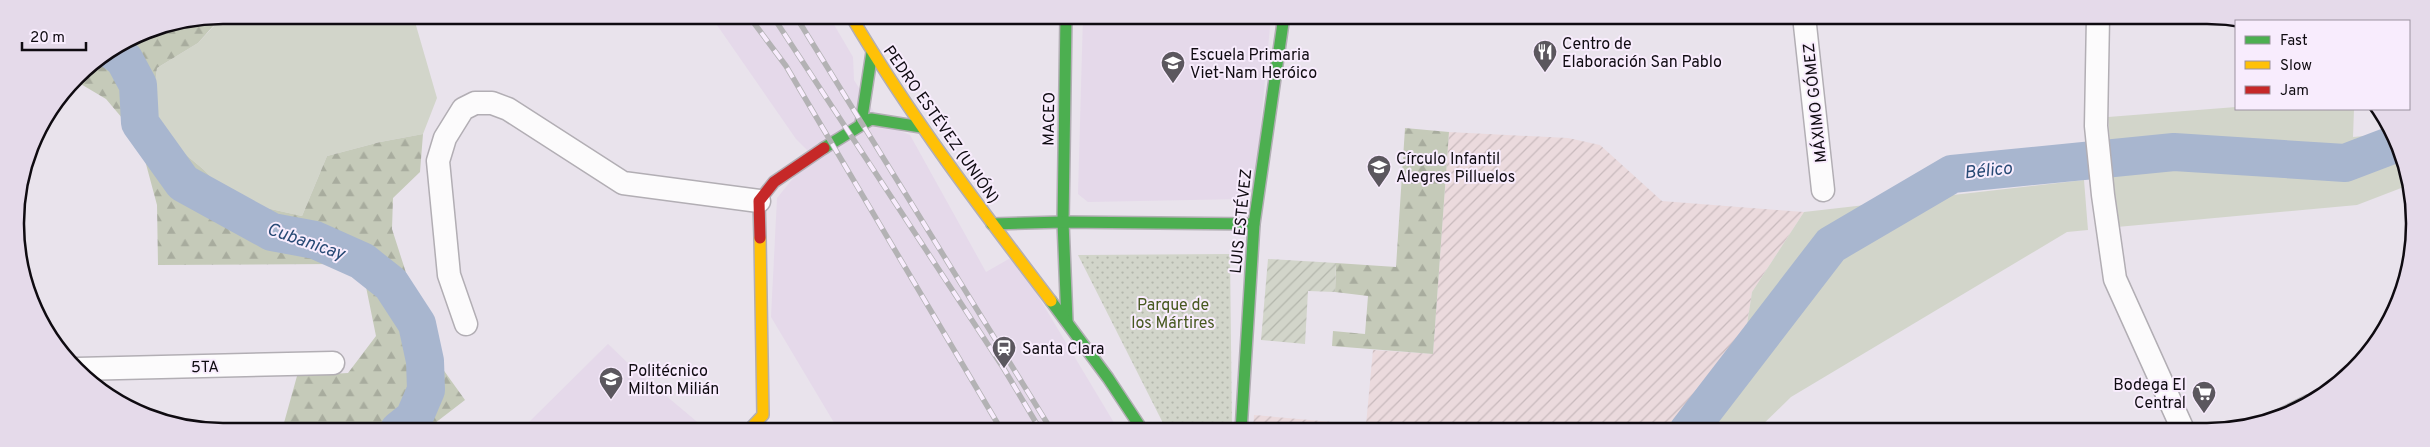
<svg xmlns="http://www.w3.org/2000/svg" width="2430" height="447" viewBox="0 0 2430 447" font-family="Overpass,sans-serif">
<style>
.industrial{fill:url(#industrial-furrows)}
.built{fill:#e5d9ea}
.grass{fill:#d2d5ca}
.forest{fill:url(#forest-firs)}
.park{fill:url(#park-dots)}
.garden{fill:url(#garden-furrows)}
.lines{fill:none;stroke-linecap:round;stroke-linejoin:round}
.river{stroke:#a8b6cf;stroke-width:38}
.street-casing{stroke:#b2aeb4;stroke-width:25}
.fast-casing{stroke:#b2aeb4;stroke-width:14}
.slow-casing{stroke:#b2aeb4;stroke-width:14}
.jam-casing{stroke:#b2aeb4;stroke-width:14}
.street{stroke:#fcfbfc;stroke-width:22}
.fast{stroke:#4caf50;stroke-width:11}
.slow{stroke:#ffc107;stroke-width:11}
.jam{stroke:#c62828;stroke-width:11}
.rail-casing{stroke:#b3b2b4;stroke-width:5.5}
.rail{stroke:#f8ecfd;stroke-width:4;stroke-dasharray:11;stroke-linecap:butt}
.labels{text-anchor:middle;stroke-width:4;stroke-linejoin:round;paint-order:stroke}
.poi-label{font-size:16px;fill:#0f0b11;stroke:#f8ecfd;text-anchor:start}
.street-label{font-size:16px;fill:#0f0b11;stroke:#f8ecfd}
.park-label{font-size:16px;fill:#475820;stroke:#f8ecfd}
.water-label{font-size:18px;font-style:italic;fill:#284a75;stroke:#f8ecfd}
.rim{fill:none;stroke:#0f0b11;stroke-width:2.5}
</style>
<defs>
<pattern id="industrial-furrows" width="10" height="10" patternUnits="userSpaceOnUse" patternTransform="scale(1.25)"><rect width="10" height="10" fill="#ebdadd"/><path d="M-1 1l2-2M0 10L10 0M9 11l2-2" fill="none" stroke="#c8babd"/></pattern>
<pattern id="forest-firs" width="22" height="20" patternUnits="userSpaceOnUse" patternTransform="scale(1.25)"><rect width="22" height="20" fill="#c5cab9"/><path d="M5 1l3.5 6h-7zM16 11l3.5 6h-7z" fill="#a8ac9e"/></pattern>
<pattern id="park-dots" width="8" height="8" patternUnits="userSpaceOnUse" patternTransform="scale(1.25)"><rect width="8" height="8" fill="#d2d5ca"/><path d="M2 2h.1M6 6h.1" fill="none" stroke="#b3b6ac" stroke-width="1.8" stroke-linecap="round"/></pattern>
<pattern id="garden-furrows" width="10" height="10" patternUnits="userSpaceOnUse" patternTransform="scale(1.25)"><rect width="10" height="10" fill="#d2d5ca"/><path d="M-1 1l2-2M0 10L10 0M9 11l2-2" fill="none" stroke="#b3b6ac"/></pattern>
</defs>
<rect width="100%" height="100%" fill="#e9e3ec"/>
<path class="industrial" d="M1449 132 1568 138 1600 145 1662 201 1804 212 1752 292 1746 331 1664 431H1253L1254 415 1366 425 1373 350 1433 354Z"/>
<g class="built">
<path d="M710 15 829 16 853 57 854 80 881 123 910 135 986 272 1014 256 1119 431H839L771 317 777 198 812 155 796 139Z"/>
<path d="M1083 16H1271L1255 188 1242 199 1088 202 1078 194Z"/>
<path d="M608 344 634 369 708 431 521 430Z"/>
</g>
<g class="grass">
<path d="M224 15H413L437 98 423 134 380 142 327 156 302 216 235 201 203 169 150 125 157 68 198 43Z"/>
<path d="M2236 107 2354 109 2353 137 2375 135 2387 127 2408 169 2409 185 2357 205 2117 227 2108 117Z"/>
<path d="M2084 180 2088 230 2067 232 1791 397 1756 431H1664L1746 331 1752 292 1804 212Z"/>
</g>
<g class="forest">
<path d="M223 15 198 43 157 68 150 125 203 169 235 201 302 216 327 156 380 142 423 134 420 172 393 198 392 229 432 354 465 400 426 430H282L297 376 348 373 376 336 365 282 335 264 158 265 157 205 139 138 106 99 74 80 76 76 144 31Z"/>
<path d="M1405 128 1449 132 1433 354 1332 346 1333 331 1365 334 1368 296 1335 292 1336 263 1396 267Z"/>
</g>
<path class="park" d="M1230 254 1232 431H1167L1078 255Z"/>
<path class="garden" d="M1268 259 1336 263 1335 292 1308 291 1305 344 1261 340Z"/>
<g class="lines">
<g class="river">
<path d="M113 51 124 59 138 85 140 123 183 183 272 232 315 240 362 261 391 284 417 324 425 361 426 390 414 418 399 430"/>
<path d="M1688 431 1831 245 1952 174 2174 152 2345 163 2395 144"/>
</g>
<defs>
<g id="street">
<path d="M1804 16 1823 190"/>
<path d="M2098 17 2096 126 2103 195 2115 279 2184 432"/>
<path d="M466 324 449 275 438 161 445 138 463 109 475 103H492L508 109 623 183 759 201"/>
<path d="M77 369 333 363"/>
</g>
<g id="fast">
<path d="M1066 16 1063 222 1067 321"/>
<path d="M861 124 872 52"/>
<path d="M824 148 871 119 921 127"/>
<path d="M992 224 1063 222 1254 224"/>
<path d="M1051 301 1108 378 1143 431"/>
<path d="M2270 420 2308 401"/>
<path d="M1241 431 1254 224 1284 16"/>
</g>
<g id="slow">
<path d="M851 16C910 116 980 208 1051 301"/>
<path d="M748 431 763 415 760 238"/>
</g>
<path id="jam" d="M760 238 759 201 774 182 824 148"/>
</defs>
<use href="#street" class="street-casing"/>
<use href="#fast" class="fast-casing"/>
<use href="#slow" class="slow-casing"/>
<use href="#jam" class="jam-casing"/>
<use href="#street" class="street"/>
<use href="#fast" class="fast"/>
<use href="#slow" class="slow"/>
<use href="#jam" class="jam"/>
<defs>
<g id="rail">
<path d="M748 15 786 66 1002 431"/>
<path d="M772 15 1004 369 1041 431"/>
<path d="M795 15 1052 431"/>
</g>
</defs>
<use href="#rail" class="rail-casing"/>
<use href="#rail" class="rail"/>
</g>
<defs>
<symbol id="restaurant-pin" viewBox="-11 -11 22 30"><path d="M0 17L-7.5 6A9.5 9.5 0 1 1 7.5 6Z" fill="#5b575e" stroke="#f8ecfd"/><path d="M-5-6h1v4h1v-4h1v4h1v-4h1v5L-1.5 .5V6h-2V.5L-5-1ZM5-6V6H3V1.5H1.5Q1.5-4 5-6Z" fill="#fff"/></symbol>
<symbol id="school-pin" viewBox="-11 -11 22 30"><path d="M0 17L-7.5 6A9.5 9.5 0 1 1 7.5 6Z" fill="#5b575e" stroke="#f8ecfd"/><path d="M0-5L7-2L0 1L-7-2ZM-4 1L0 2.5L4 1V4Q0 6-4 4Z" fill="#fff"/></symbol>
<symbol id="station-pin" viewBox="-11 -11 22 30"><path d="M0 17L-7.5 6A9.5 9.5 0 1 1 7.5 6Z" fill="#5b575e" stroke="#f8ecfd"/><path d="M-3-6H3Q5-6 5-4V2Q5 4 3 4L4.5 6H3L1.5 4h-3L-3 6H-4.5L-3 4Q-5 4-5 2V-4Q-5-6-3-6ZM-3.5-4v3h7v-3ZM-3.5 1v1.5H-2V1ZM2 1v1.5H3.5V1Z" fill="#fff"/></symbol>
<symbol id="supermarket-pin" viewBox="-11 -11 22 30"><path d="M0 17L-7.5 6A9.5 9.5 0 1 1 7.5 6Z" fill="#5b575e" stroke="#f8ecfd"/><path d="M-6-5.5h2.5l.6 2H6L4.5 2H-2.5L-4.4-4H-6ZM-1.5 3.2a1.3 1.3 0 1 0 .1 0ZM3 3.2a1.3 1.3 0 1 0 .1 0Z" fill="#fff"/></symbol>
</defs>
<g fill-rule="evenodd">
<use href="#restaurant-pin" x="1531" y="38" width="28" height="38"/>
<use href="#school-pin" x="1159" y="49" width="28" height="38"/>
<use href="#school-pin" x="1365" y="153" width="28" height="38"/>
<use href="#station-pin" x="990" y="334" width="28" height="38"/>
<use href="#school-pin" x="597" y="365" width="28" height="38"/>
<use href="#supermarket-pin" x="2190" y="379" width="28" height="38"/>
</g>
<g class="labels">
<g class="poi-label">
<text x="1562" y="49">Centro de<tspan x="1562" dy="18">Elaboración San Pablo</tspan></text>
<text x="1190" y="60">Escuela Primaria<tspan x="1190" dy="18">Viet-Nam Heróico</tspan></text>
<text x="1396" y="164">Círculo Infantil<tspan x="1396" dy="18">Alegres Pilluelos</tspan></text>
<text x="1022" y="354">Santa Clara</text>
<text x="628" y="376">Politécnico<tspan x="628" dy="18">Milton Milián</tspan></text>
<text x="2186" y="390" text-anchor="end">Bodega El<tspan x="2186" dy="18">Central</tspan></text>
</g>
<g class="street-label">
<text transform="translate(1814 103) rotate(-96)" y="6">MÁXIMO GÓMEZ</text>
<text transform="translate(1048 119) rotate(-89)" y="6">MACEO</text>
<text transform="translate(942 124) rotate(55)" y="6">PEDRO ESTÉVEZ (UNIÓN)</text>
<text transform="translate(1240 221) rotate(-84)" y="6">LUIS ESTÉVEZ</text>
<text transform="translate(205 366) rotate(-1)" y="6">5TA</text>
</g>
<g class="park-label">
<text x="1173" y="310">Parque de<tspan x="1173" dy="18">los Mártires</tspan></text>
</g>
<g class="water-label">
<text transform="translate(1988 170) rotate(-6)" y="6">Bélico</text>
<text transform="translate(306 241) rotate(19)" y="6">Cubanicay</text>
</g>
</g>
<path d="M0 0H2430V447H0ZM223 24H2207A199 199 0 0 1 2406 223V224A199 199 0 0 1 2207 423H223A199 199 0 0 1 24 224V223A199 199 0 0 1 223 24Z" fill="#e5daea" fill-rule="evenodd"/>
<path class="rim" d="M223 24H2207A199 199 0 0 1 2406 223V224A199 199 0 0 1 2207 423H223A199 199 0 0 1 24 224V223A199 199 0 0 1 223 24Z"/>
<rect x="2235" y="20" width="175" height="90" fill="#f8ecfd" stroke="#9b929f"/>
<rect x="2245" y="36" width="25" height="8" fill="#4caf50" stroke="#9b929f"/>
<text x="2280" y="45" font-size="15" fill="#0f0b11">Fast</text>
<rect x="2245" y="61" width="25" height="8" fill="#ffc107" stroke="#9b929f"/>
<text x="2280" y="70" font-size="15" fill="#0f0b11">Slow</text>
<rect x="2245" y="86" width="25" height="8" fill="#c62828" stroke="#9b929f"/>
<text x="2280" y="95" font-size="15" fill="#0f0b11">Jam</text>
<path d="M22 42v8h64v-8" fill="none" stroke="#0f0b11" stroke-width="2.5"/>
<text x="30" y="42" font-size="15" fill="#0f0b11" stroke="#f8ecfd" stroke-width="4" paint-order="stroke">20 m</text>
</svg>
